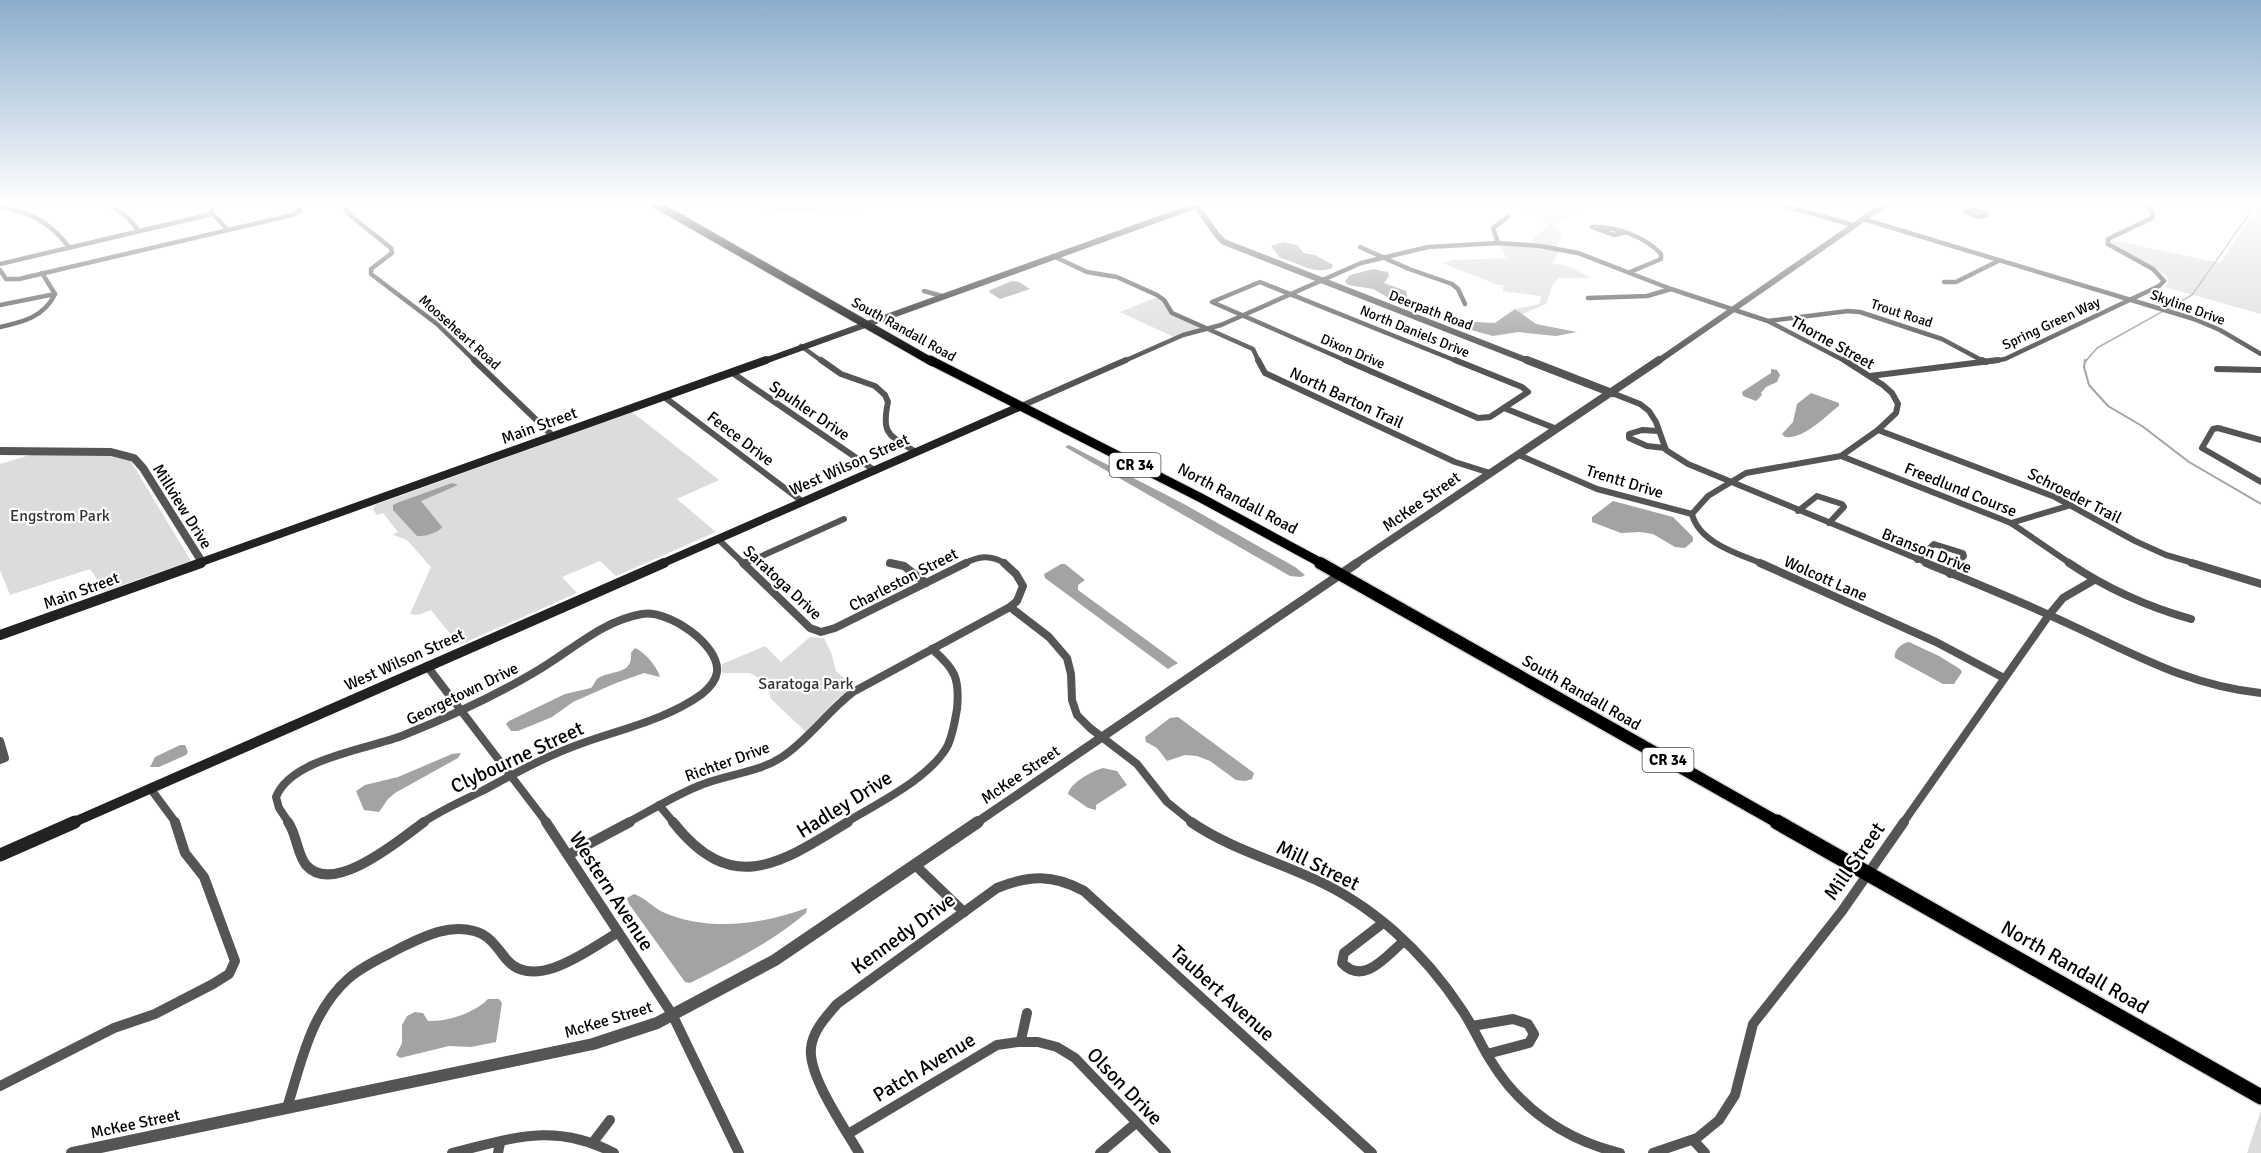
<svg xmlns="http://www.w3.org/2000/svg" width="2261" height="1153" viewBox="0 0 2261 1153" font-family="Signika,sans-serif">
<style>
.green{fill:#dcdcdc}
.water{fill:#a3a3a3}
.lines{fill:none;stroke-linecap:round;stroke-linejoin:round}
.stream-far1{stroke:#a3a3a3;stroke-width:1.5}
.stream{stroke:#a3a3a3;stroke-width:2}
.primary-far3-casing{stroke:#dbdbdb;stroke-width:10}
.primary-far2-casing{stroke:#dbdbdb;stroke-width:11}
.primary-far1-casing{stroke:#dbdbdb;stroke-width:15}
.primary-casing{stroke:#dbdbdb;stroke-width:18}
.minor-far3{stroke:#555;stroke-width:4.5}
.minor-far2{stroke:#555;stroke-width:6}
.minor-far1{stroke:#555;stroke-width:8}
.minor{stroke:#555;stroke-width:10}
.tertiary-far3{stroke:#555;stroke-width:6}
.tertiary-far2{stroke:#555;stroke-width:8}
.tertiary-far1{stroke:#555;stroke-width:9}
.tertiary{stroke:#555;stroke-width:12}
.secondary-far3{stroke:#222;stroke-width:6}
.secondary-far2{stroke:#222;stroke-width:8}
.secondary-far1{stroke:#222;stroke-width:10}
.secondary{stroke:#222;stroke-width:13}
.primary-far3{stroke:#000;stroke-width:8}
.primary-far2{stroke:#000;stroke-width:9}
.primary-far1{stroke:#000;stroke-width:12}
.primary{stroke:#000;stroke-width:15}
.labels{text-anchor:middle;stroke-width:4.5;stroke-linejoin:round;paint-order:stroke}
.far-street-label{font-size:14px;fill:#000;stroke:#fff}
.shield{fill:#fff;stroke:#4c4c4c;stroke-width:1.5}
.shield-label{font-size:15px;font-weight:bold;fill:#000}
.street-label{font-size:16px;fill:#000;stroke:#fff}
.park-label{font-size:16px;fill:#333;stroke:#fff}
.near-street-label{font-size:20px;fill:#000;stroke:#fff}
</style>
<rect width="100%" height="100%" fill="#fff"/>
<g class="green">
<path d="M1508 202H1573L1584 205 1555 224 1562 236 1555 247 1532 244 1534 238 1549 225 1532 210Z"/>
<path d="M2261 203V314L2165 287 2168 283 2167 276 2112 243V240L2220 263Z"/>
<path d="M1499 244 1560 250 1552 263 1567 266 1592 278H1559L1553 284 1546 304 1522 314 1515 309 1540 304 1541 296 1502 291 1504 285H1498L1442 263 1453 260 1506 258Z"/>
<path d="M1160 296 1167 308 1207 329 1176 338 1120 312Z"/>
<path d="M632 412 719 480 677 499 716 532 616 576 600 561 562 577 577 593 459 645 431 610 418 615 410 614 431 567 407 540 393 535 398 532 383 513 377 515 373 510 375 505Z"/>
<path d="M33 454 112 455 130 460 191 561 105 591 90 569 10 595 0 570V464Z"/>
<path d="M810 637 824 638 831 652 836 671 854 687 837 699 806 732 771 699 766 682 750 673H722V664L765 646 781 662Z"/>
<path d="M2261 1110V1153H2247Z"/>
</g>
<g class="water">
<path d="M1283 242 1297 245 1304 253 1315 255 1333 265 1332 268C1313 276 1297 261 1280 258L1271 246Z"/>
<path d="M1373 269 1388 272 1389 276 1384 283 1406 291 1409 305H1401L1373 289 1348 285 1345 281 1350 275Z"/>
<path d="M1012 281 1019 282 1030 289 1000 299 989 292 990 290Z"/>
<path d="M1515 309 1536 324 1577 332 1556 336 1518 332 1493 336 1464 328 1456 323 1458 321 1495 323Z"/>
<path d="M1771 369 1777 370 1780 375 1777 382 1766 387 1761 393 1762 395 1756 401 1743 396 1742 392 1771 373Z"/>
<path d="M1811 393 1839 403V406C1824 417 1805 439 1785 437L1782 434 1793 422 1797 404Z"/>
<path d="M1069 445 1184 504 1295 567 1305 575 1301 577 1290 576 1065 447Z"/>
<path d="M452 483 458 485 421 501 442 527C438 533 424 537 417 536L393 510V505L397 503Z"/>
<path d="M1613 501 1673 517 1693 537V541L1685 548 1675 547 1653 534 1640 532 1621 533 1592 522V517Z"/>
<path d="M1061 564H1065L1085 580 1078 585V590L1178 663 1168 669 1045 578 1044 574Z"/>
<path d="M1909 642 1939 656 1960 669 1962 672 1954 684H1943L1895 658C1893 651 1901 643 1909 642Z"/>
<path d="M635 648C645 652 658 668 660 677L644 673 616 683 573 702 552 717 518 731H511L506 724 509 721 565 694 591 688C595 684 595 679 600 677 614 670 633 674 631 653Z"/>
<path d="M1178 717 1254 773 1252 779 1245 781 1236 780 1210 761 1197 756 1185 755 1167 761 1157 748 1146 742 1145 737 1170 718Z"/>
<path d="M180 745H185L188 752 186 755 159 767H150L155 757Z"/>
<path d="M461 753 458 758 395 793 388 799 379 812 364 810 356 791 365 785 398 777 452 754Z"/>
<path d="M1103 768 1117 771 1127 785 1096 805V810L1088 808 1068 794C1070 783 1092 771 1103 768Z"/>
<path d="M634 894C646 898 653 908 665 913 710 932 763 924 807 908L806 913C772 942 730 963 690 983L685 982 629 904 627 898Z"/>
<path d="M488 999H499L502 1003 496 1042 471 1047 449 1046 400 1058 396 1055 402 1043V1025L407 1016 415 1012 423 1013 428 1021C446 1022 475 1013 488 999Z"/>
</g>
<g class="lines">
<g class="stream-far1">
<path d="M758 202 768 210 909 206 938 202"/>
<path d="M2085 362 2097 348 2192 295 2252 210 2226 202"/>
</g>
<path class="stream" d="M2085 360 2084 367 2089 385 2108 406 2142 426 2189 462 2261 504"/>
<defs>
<path id="primary-far3" d="M652 202 932 362"/>
<path id="primary-far2" d="M930 360 1201 498 1323 564"/>
<path id="primary-far1" d="M1320 563 1779 823"/>
<path id="primary" d="M1777 822 2261 1097"/>
</defs>
<use href="#primary-far3" class="primary-far3-casing"/>
<use href="#primary-far2" class="primary-far2-casing"/>
<use href="#primary-far1" class="primary-far1-casing"/>
<use href="#primary" class="primary-casing"/>
<g class="minor-far3">
<path d="M106 202 128 218 139 231"/>
<path d="M216 202 211 212 228 230"/>
<path d="M340 202 351 216 391 248 392 253 371 269V274L437 324 476 362"/>
<path d="M1771 202 1853 225"/>
<path d="M0 207C30 212 50 222 69 247"/>
<path d="M1974 209 1987 215 1978 217 1966 212Z"/>
<path d="M1863 219 2194 319 2220 330 2261 354"/>
<path d="M1623 233 1614 235 1592 227C1615 226 1646 237 1661 254V259L1630 272"/>
<path d="M1498 243 1493 228 1508 217"/>
<path d="M1360 247 1409 269 1452 284 1458 289 1465 304"/>
<path d="M1053 256 1087 272 1117 277 1157 295 1164 300 1172 313 1253 349 1259 362"/>
<path d="M0 264 212 214"/>
<path d="M0 270 6 279H19L292 215 300 211 296 206"/>
<path d="M1944 282H1956L1998 261"/>
<path d="M924 291 942 296"/>
<path d="M1588 298 1647 296 1671 289"/>
<path d="M0 305 55 294"/>
<path d="M1768 321 1848 311 1860 312 1942 339 1985 362"/>
<path d="M0 327C23 322 44 317 55 294L42 273"/>
<path d="M801 346 823 362"/>
<path d="M1122 362 1183 335 1221 325 1361 263 1428 247 1498 243 1540 246 1578 253 1671 289 1768 321 1847 362"/>
<path d="M1349 362 1212 302 1260 282 1459 362"/>
<path d="M1987 362 2005 359 2159 286 2164 281 2153 269 2108 244V239L2152 218V210L2142 202"/>
</g>
<g class="minor-far2">
<path d="M474 360 553 436"/>
<path d="M821 360 841 374 875 386 885 395 888 402C881 435 889 435 916 452"/>
<path d="M1258 360 1265 373 1455 462 1490 473"/>
<path d="M1345 360 1478 418 1490 417 1528 392 1522 387 1455 360"/>
<path d="M1982 360 1986 362"/>
<path d="M2217 369 2261 370"/>
<path d="M731 372 874 470"/>
<path d="M1870 376 1998 360"/>
<path d="M1612 393 1640 404 1649 411 1656 422 1666 450 1688 464 1930 564"/>
<path d="M663 396 803 502"/>
<path d="M1019 407 1126 360"/>
<path d="M1504 408 1557 429"/>
<path d="M1878 430 2055 497 2135 541 2166 555 2197 564"/>
<path d="M1658 431 1642 430 1629 434V438L1647 446 1665 448"/>
<path d="M2261 440 2218 428 2213 429 2202 448 2261 482"/>
<path d="M1519 455 1597 489 1692 514"/>
<path d="M1841 456 2011 523 2071 564"/>
<path d="M1798 511 1817 496 1842 504 1844 507 1829 523"/>
<path d="M2011 523 2071 505"/>
<path d="M718 539 744 564"/>
<path d="M1917 560 1934 544 1963 553 1964 556 1957 564"/>
<path d="M890 563 897 564"/>
<path d="M744 564 844 519"/>
<path d="M963 564C979 556 990 554 1006 564"/>
<path d="M1763 564C1739 554 1699 543 1692 514L1708 496 1746 473 1841 456 1878 430 1896 413 1898 404 1892 393 1883 385 1844 360"/>
</g>
<g class="minor-far1">
<path d="M743 563 810 628 821 632 835 628 966 563"/>
<path d="M890 563 904 566 926 583"/>
<path d="M1760 563 1936 642 2004 678"/>
<path d="M1926 563C1975 583 2025 603 2073 626 2136 655 2190 686 2261 693"/>
<path d="M2069 563C2106 588 2148 607 2191 619"/>
<path d="M2192 563 2261 584"/>
<path d="M744 564 746 563"/>
<path d="M1950 574 1959 563"/>
<path d="M1010 607 1049 637 1067 658 1071 674 1072 700 1077 715 1090 728 1137 764 1167 802 1193 823"/>
<path d="M427 666 547 823"/>
<path d="M0 741 5 758 0 760"/>
<path d="M150 788 176 823"/>
<path d="M659 805 674 823"/>
<path d="M289 823 279 808 276 797C291 758 370 749 404 735 449 717 493 697 535 672 570 652 601 621 642 614 668 609 720 645 717 672 716 681 708 689 702 694 666 720 621 729 580 744 546 756 514 774 482 791 462 801 441 810 422 823"/>
<path d="M627 823C650 811 672 797 696 787 724 774 756 774 782 757 809 739 828 711 853 692L1010 607 1017 601 1023 586 1016 574 1004 563"/>
<path d="M845 823C876 804 931 778 948 745 953 734 955 721 957 709 960 678 955 669 932 649"/>
<path d="M1903 823 2049 615 2063 598 2094 580"/>
</g>
<g class="minor">
<path d="M288 822C297 835 297 854 306 865 333 897 402 838 424 822"/>
<path d="M546 822 672 1014 739 1153"/>
<path d="M673 822C732 897 780 864 848 822"/>
<path d="M1191 822C1229 848 1273 860 1314 879 1343 892 1370 910 1394 931 1420 954 1443 981 1462 1010 1473 1026 1480 1044 1491 1061 1520 1109 1566 1140 1620 1153"/>
<path d="M568 855 630 822"/>
<path d="M915 865 964 912"/>
<path d="M1383 923 1344 953 1342 963C1364 986 1386 956 1404 941"/>
<path d="M1472 1026 1513 1019 1528 1024 1534 1034 1529 1043 1487 1054"/>
<path d="M1021 1040 1027 1013"/>
<path d="M0 1086 114 1028 155 1014 213 984 229 974 235 961 204 877 185 853 175 822"/>
<path d="M287 1108C301 1063 311 1011 349 978 365 964 386 956 404 946 425 936 449 924 474 931 490 935 497 948 507 960 535 992 590 949 617 933"/>
<path d="M848 1134 997 1045 1018 1042H1038L1057 1047 1075 1058 1166 1153"/>
<path d="M594 1141 610 1120"/>
<path d="M1694 1141 1705 1153"/>
<path d="M452 1153C513 1138 555 1122 614 1153"/>
<path d="M498 1153 500 1143"/>
<path d="M859 1153C844 1127 808 1076 811 1048 813 1030 826 1017 837 1004L997 888C1029 875 1053 874 1084 891L1372 1153"/>
<path d="M1100 1153 1136 1123"/>
<path d="M1653 1153 1697 1138 1719 1120 1735 1095 1753 1024 1842 911 1904 822"/>
</g>
<g class="tertiary-far3">
<path d="M1191 202C1206 213 1210 231 1224 242L1531 362"/>
<path d="M1657 362 1888 202"/>
</g>
<g class="tertiary-far2">
<path d="M1527 360 1612 393"/>
<path d="M0 451 111 452 134 458 143 468 202 562"/>
<path d="M1355 564 1659 360"/>
</g>
<path class="tertiary-far1" d="M976 823 1357 563"/>
<path class="tertiary" d="M72 1153 593 1044 657 1023 775 960 978 822"/>
<path class="secondary-far3" d="M762 362 1206 202"/>
<g class="secondary-far2">
<path d="M196 564 766 360"/>
<path d="M661 564 1019 407"/>
</g>
<g class="secondary-far1">
<path d="M0 635 201 563"/>
<path d="M72 823 664 563"/>
</g>
<path class="secondary" d="M0 855 75 822"/>
<use href="#primary-far3" class="primary-far3"/>
<use href="#primary-far2" class="primary-far2"/>
<use href="#primary-far1" class="primary-far1"/>
<use href="#primary" class="primary"/>
</g>
<linearGradient id="sky" x2="0" y2="1"><stop stop-color="#8cadcc"/><stop offset="0.56" stop-color="#fff"/><stop offset="1" stop-color="#fff" stop-opacity="0"/></linearGradient>
<rect width="2261" height="363" fill="url(#sky)"/>
<g class="labels">
<g class="far-street-label">
<text transform="translate(2188 307) rotate(20)" y="5">Skyline Drive</text>
<text transform="translate(1431 310) rotate(21)" y="5">Deerpath Road</text>
<text transform="translate(1902 313) rotate(18)" y="5">Trout Road</text>
<text transform="translate(2051 323) rotate(-25)" y="5">Spring Green Way</text>
<text transform="translate(904 329) rotate(29)" y="5">South Randall Road</text>
<text transform="translate(1415 331) rotate(22)" y="5">North Daniels Drive</text>
<text transform="translate(460 332) rotate(42)" y="5">Mooseheart Road</text>
<text transform="translate(1353 351) rotate(23)" y="5">Dixon Drive</text>
</g>
<g class="shield">
<rect x="1109.5" y="453" width="51" height="24" rx="4.5"/>
<rect x="1642.5" y="748" width="51" height="24" rx="4.5"/>
</g>
<g class="shield-label">
<text x="1135" y="470">CR 34</text>
<text x="1668" y="765">CR 34</text>
</g>
<g class="street-label">
<text transform="translate(1833 342) rotate(29)" y="6">Thorne Street</text>
<text transform="translate(1347 397) rotate(25)" y="6">North Barton Trail</text>
<text transform="translate(810 410) rotate(34)" y="6">Spuhler Drive</text>
<text transform="translate(539 425) rotate(-20)" y="6">Main Street</text>
<text transform="translate(741 438) rotate(37)" y="6">Feece Drive</text>
<text transform="translate(849 464) rotate(-24)" y="6">West Wilson Street</text>
<text transform="translate(1625 481) rotate(17)" y="6">Trentt Drive</text>
<text transform="translate(1961 489) rotate(22)" y="6">Freedlund Course</text>
<text transform="translate(2075 495) rotate(27)" y="6">Schroeder Trail</text>
<text transform="translate(1238 498) rotate(28)" y="6">North Randall Road</text>
<text transform="translate(1421 501) rotate(-35)" y="6">McKee Street</text>
<text transform="translate(183 506) rotate(58)" y="6">Millview Drive</text>
<text transform="translate(1927 550) rotate(22)" y="6">Branson Drive</text>
<text transform="translate(1826 578) rotate(24)" y="6">Wolcott Lane</text>
<text transform="translate(903 579) rotate(-27)" y="6">Charleston Street</text>
<text transform="translate(783 582) rotate(43)" y="6">Saratoga Drive</text>
<text transform="translate(81 590) rotate(-20)" y="6">Main Street</text>
<text transform="translate(404 659) rotate(-24)" y="6">West Wilson Street</text>
<text transform="translate(1582 692) rotate(30)" y="6">South Randall Road</text>
<text transform="translate(462 693) rotate(-26)" y="6">Georgetown Drive</text>
<text transform="translate(727 761) rotate(-20)" y="6">Richter Drive</text>
<text transform="translate(1020 774) rotate(-34)" y="6">McKee Street</text>
<text transform="translate(608 1019) rotate(-17)" y="6">McKee Street</text>
<text transform="translate(135 1123) rotate(-12)" y="6">McKee Street</text>
</g>
<g class="park-label">
<text x="60" y="521">Engstrom Park</text>
<text x="806" y="689">Saratoga Park</text>
</g>
<g class="near-street-label">
<text transform="translate(517 757) rotate(-25)" y="7">Clybourne Street</text>
<text transform="translate(844 804) rotate(-32)" y="7">Hadley Drive</text>
<text transform="translate(1854 861) rotate(-55)" y="7">Mill Street</text>
<text transform="translate(1318 865) rotate(26)" y="7">Mill Street</text>
<text transform="translate(612 891) rotate(57)" y="7">Western Avenue</text>
<text transform="translate(903 933) rotate(-36)" y="7">Kennedy Drive</text>
<text transform="translate(2075 967) rotate(30)" y="7">North Randall Road</text>
<text transform="translate(1223 993) rotate(42)" y="7">Taubert Avenue</text>
<text transform="translate(924 1067) rotate(-31)" y="7">Patch Avenue</text>
<text transform="translate(1125 1086) rotate(46)" y="7">Olson Drive</text>
</g>
</g>
</svg>
